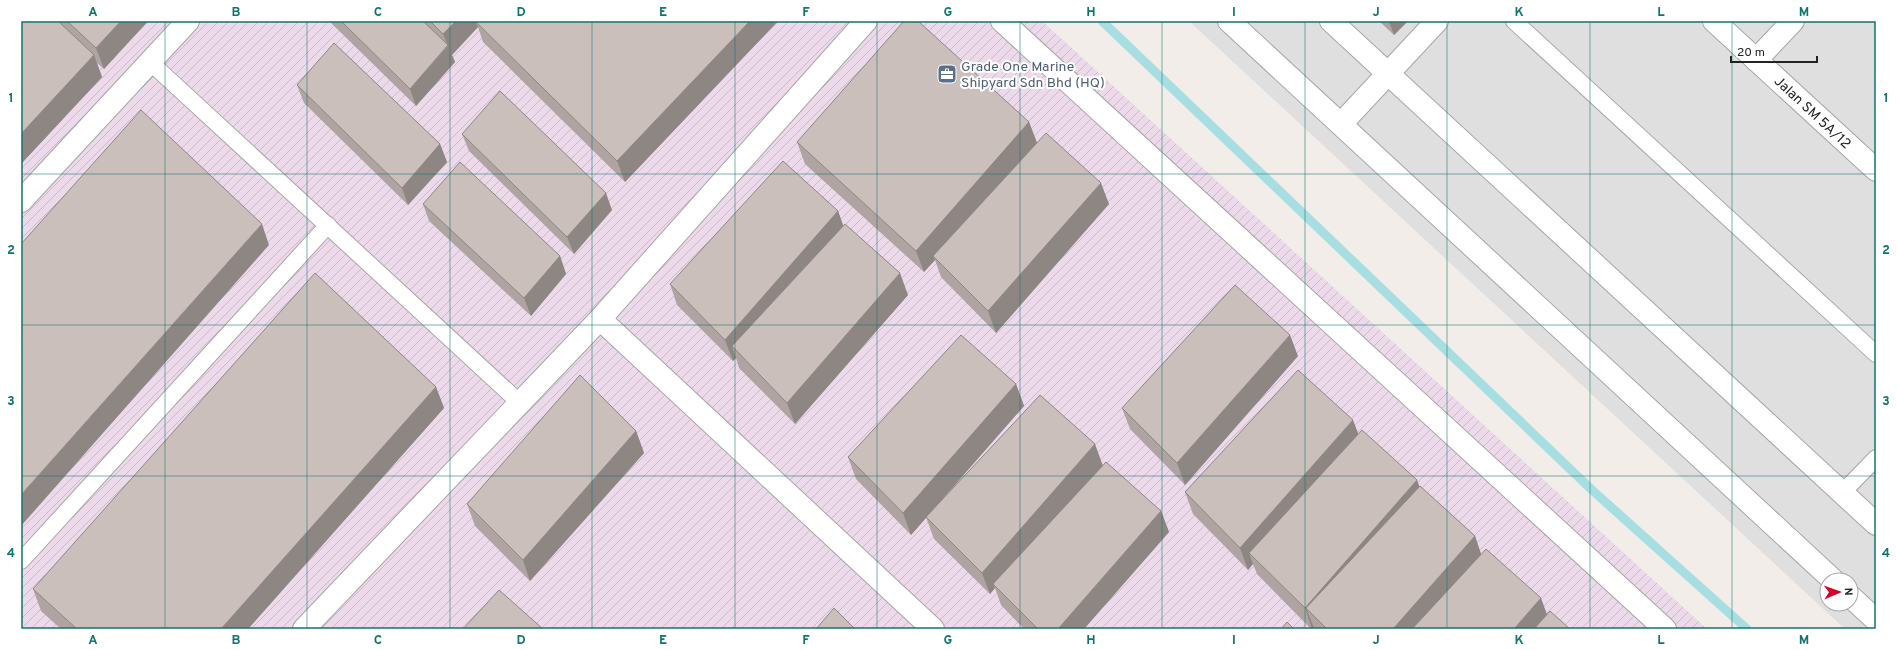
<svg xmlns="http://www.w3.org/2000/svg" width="1897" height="650" viewBox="0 0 1897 650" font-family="Overpass,sans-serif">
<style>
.residential{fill:#e0dfdf;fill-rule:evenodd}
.industrial{fill:url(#industrial-furrows)}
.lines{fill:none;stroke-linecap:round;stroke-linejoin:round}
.stream{stroke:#a7dee1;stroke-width:9}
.service-casing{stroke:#a6a6a6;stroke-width:18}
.minor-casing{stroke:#a6a6a6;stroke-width:24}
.tertiary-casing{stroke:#a6a6a6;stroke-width:24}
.service{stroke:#fff;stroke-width:16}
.minor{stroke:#fff;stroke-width:22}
.tertiary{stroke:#fff;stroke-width:22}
.wall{fill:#afa4a1}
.shaded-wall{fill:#8e8683}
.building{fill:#cbbfbb;stroke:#8e8683}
.grid{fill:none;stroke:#0f766e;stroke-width:1;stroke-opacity:0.55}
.labels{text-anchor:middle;stroke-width:4;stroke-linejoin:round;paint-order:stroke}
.service-label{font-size:14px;fill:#4e5e75;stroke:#fff;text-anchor:start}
.street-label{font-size:14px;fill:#222;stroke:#fff}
.neatline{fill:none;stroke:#0f766e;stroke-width:1.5}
.grid-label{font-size:13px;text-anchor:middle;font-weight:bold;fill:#0f766e}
</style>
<defs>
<pattern id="industrial-furrows" width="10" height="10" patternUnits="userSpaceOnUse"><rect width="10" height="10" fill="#ecdaeb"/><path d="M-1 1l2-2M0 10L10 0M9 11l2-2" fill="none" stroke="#cabbc9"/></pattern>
</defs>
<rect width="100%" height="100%" fill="#f2ede8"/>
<path class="residential" d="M1189 21H1876V629H1845ZM1827 580H1851V604H1827Z"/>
<path class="industrial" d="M21 21H1042L1707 629H21Z"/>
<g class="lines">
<path class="stream" d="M1102 21 1592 490 1747 629"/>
<defs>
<g id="service">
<path d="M1514 21 1876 354"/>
<path d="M150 62 520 403"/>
<path d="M1842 493 1876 458"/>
<path d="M21 561 328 225"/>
</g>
<g id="minor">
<path d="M1002 21 1665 629"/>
<path d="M1331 21 1876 524"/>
<path d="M1714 21 1876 170"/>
<path d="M1756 60 1793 21"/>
<path d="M1341 124 1437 21"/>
<path d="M21 201 188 21"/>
<path d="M600 319 933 629"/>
<path d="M304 629 600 319 866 21"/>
</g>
<g id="tertiary">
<path d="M1229 21 1833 580"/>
<path d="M1851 597 1876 620"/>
</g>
</defs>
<use href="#service" class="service-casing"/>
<use href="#minor" class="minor-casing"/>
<use href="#tertiary" class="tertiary-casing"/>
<use href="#service" class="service"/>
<use href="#minor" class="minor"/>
<use href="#tertiary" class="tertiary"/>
</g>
<g class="wall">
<path d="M21 21H148L104 69 97 63 102 77 21 164Z"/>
<path d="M329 21H778L625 182 483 42 478 27 452 55 455 62 416 106Z"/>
<path d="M1379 21H1408L1394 35Z"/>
<path d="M297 85 440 144 447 162 408 205 304 103Z"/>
<path d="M1029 122 1037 143 1109 204 996 333 941 277 935 260 924 272 805 164 797 142Z"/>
<path d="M462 134 612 210 574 254 469 151Z"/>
<path d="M423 204 560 256 566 274 531 316 429 221Z"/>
<path d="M838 211 843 226 908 295 795 424 739 368 736 358 733 361 677 305 670 284Z"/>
<path d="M1298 356 1185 485 1130 429 1122 408Z"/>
<path d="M1016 384 1024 406 911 535 856 479 848 457Z"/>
<path d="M436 387 444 408 248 629H61L41 611 33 589Z"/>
<path d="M636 431 644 453 530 581 475 526 467 504Z"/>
<path d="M1358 434 1420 487 1475 536 1481 554 1547 615 1570 629H1314V628L1311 629 1257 574 1253 564 1248 570 1193 514 1185 492Z"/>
<path d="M1102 466 1161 511 1169 532 1084 629H1024L1001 605 995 588 990 594 934 539 926 517Z"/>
</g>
<g class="shaded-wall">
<path d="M121 21H148L104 69 96 48Z"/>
<path d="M456 21H475L478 27 452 55 455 62 416 106 410 89 448 46 443 34Z"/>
<path d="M750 21H778L625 182 617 161Z"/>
<path d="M1389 21H1408L1394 35Z"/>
<path d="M94 55 102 77 21 164V134Z"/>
<path d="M1029 122 1037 143 933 256 935 260 924 272 916 251Z"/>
<path d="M440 144 447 162 408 205 402 188Z"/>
<path d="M1101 183 1109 204 996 333 988 311Z"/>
<path d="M606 193 612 210 574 254 567 237Z"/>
<path d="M838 211 846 233 732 346 736 358 733 361 725 340Z"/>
<path d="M262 224 269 245 21 526V495Z"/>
<path d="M560 256 566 274 531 316 524 298Z"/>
<path d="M900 273 908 295 795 424 787 403Z"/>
<path d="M1290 335 1298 356 1185 485 1177 463Z"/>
<path d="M1016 384 1024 406 911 535 903 513Z"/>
<path d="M436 387 444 408 248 629H221Z"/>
<path d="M1353 420 1361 441 1249 553 1253 564 1248 570 1240 548Z"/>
<path d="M636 431 644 453 530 581 523 560Z"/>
<path d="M1095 444 1103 466 993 584 995 588 990 594 982 573Z"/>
<path d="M1417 480 1425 501 1306 608 1314 628 1312 629 1305 608Z"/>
<path d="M1161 511 1169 532 1084 629H1058Z"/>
<path d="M1475 536 1482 557 1420 629H1393Z"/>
<path d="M1541 598 1549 620 1541 629H1514Z"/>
</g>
<g class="building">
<path d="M21 21H58L94 55 21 134Z"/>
<path d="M67 21H121L96 48Z"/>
<path d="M341 21H423L448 45 410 89Z"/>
<path d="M430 21H456L443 34Z"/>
<path d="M475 21H750L617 161Z"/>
<path d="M904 21H918L1029 122 916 251 797 142Z"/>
<path d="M334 43 440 144 402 188 297 85Z"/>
<path d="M500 91 606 193 567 237 462 134Z"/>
<path d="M141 110 262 224 21 495V244Z"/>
<path d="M1046 133 1101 183 988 311 933 256Z"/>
<path d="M783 161 838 211 725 340 670 284Z"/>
<path d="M460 162 560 256 524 298 423 204Z"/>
<path d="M845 224 900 273 787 403 732 346Z"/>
<path d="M315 273 436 387 221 629H77L33 589Z"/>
<path d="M1235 285 1290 335 1177 463 1122 408Z"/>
<path d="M961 335 1016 384 903 513 848 457Z"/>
<path d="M1298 370 1353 420 1240 548 1185 492Z"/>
<path d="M580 375 636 431 523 560 467 504Z"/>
<path d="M1040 395 1095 444 982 573 926 517Z"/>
<path d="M1362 430 1417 480 1305 608 1249 553Z"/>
<path d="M1106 462 1161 511 1058 629H1038L993 584Z"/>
<path d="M1420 486 1475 536 1393 629H1327L1306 608Z"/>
<path d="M1486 549 1541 598 1514 629H1412Z"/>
<path d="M499 590 543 629H463Z"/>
<path d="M834 608 855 629H816Z"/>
<path d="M1550 611 1570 629H1534Z"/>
<path d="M1287 622 1294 629H1281Z"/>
</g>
<path class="grid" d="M165 21V629M307 21V629M450 21V629M592 21V629M735 21V629M877 21V629M1020 21V629M1162 21V629M1305 21V629M1447 21V629M1590 21V629M1732 21V629M21 174H1876M21 325H1876M21 476H1876"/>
<defs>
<symbol id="office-square" viewBox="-11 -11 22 22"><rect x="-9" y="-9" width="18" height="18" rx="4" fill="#5c6f8a" stroke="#fff"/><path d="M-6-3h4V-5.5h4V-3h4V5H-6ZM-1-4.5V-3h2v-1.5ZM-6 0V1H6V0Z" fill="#fff"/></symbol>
</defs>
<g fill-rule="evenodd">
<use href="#office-square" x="936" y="63" width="22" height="22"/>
</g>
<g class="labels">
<g class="service-label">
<text x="961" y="71">Grade One Marine<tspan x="961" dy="16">Shipyard Sdn Bhd (HQ)</tspan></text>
</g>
<g class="street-label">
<text transform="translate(1813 112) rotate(43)" y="5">Jalan SM 5A/12</text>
</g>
</g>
<rect width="1897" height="650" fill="none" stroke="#ffffff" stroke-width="44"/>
<g transform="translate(1839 592) rotate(88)"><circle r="19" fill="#ffffff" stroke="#a7a7a7"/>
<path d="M0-3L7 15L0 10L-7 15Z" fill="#d40025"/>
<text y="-6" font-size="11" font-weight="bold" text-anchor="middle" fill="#222222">N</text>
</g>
<path d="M1731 56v6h86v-6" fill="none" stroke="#222222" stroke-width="2"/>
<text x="1737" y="56" font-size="12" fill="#222222" stroke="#ffffff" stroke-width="3" paint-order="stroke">20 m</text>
<rect x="22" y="22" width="1853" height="606" class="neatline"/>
<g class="grid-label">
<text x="93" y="16">A</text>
<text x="236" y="16">B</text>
<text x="378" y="16">C</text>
<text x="521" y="16">D</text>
<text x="663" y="16">E</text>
<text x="806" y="16">F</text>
<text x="948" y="16">G</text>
<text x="1091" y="16">H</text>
<text x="1234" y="16">I</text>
<text x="1376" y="16">J</text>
<text x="1519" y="16">K</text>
<text x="1661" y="16">L</text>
<text x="1804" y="16">M</text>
<text x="11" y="102">1</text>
<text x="1886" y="102">1</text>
<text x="11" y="254">2</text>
<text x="1886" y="254">2</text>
<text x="11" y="405">3</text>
<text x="1886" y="405">3</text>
<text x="11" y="557">4</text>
<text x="1886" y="557">4</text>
<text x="93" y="644">A</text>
<text x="236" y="644">B</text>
<text x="378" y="644">C</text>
<text x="521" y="644">D</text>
<text x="663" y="644">E</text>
<text x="806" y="644">F</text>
<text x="948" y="644">G</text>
<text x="1091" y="644">H</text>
<text x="1234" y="644">I</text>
<text x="1376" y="644">J</text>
<text x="1519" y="644">K</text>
<text x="1661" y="644">L</text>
<text x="1804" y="644">M</text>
</g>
</svg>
